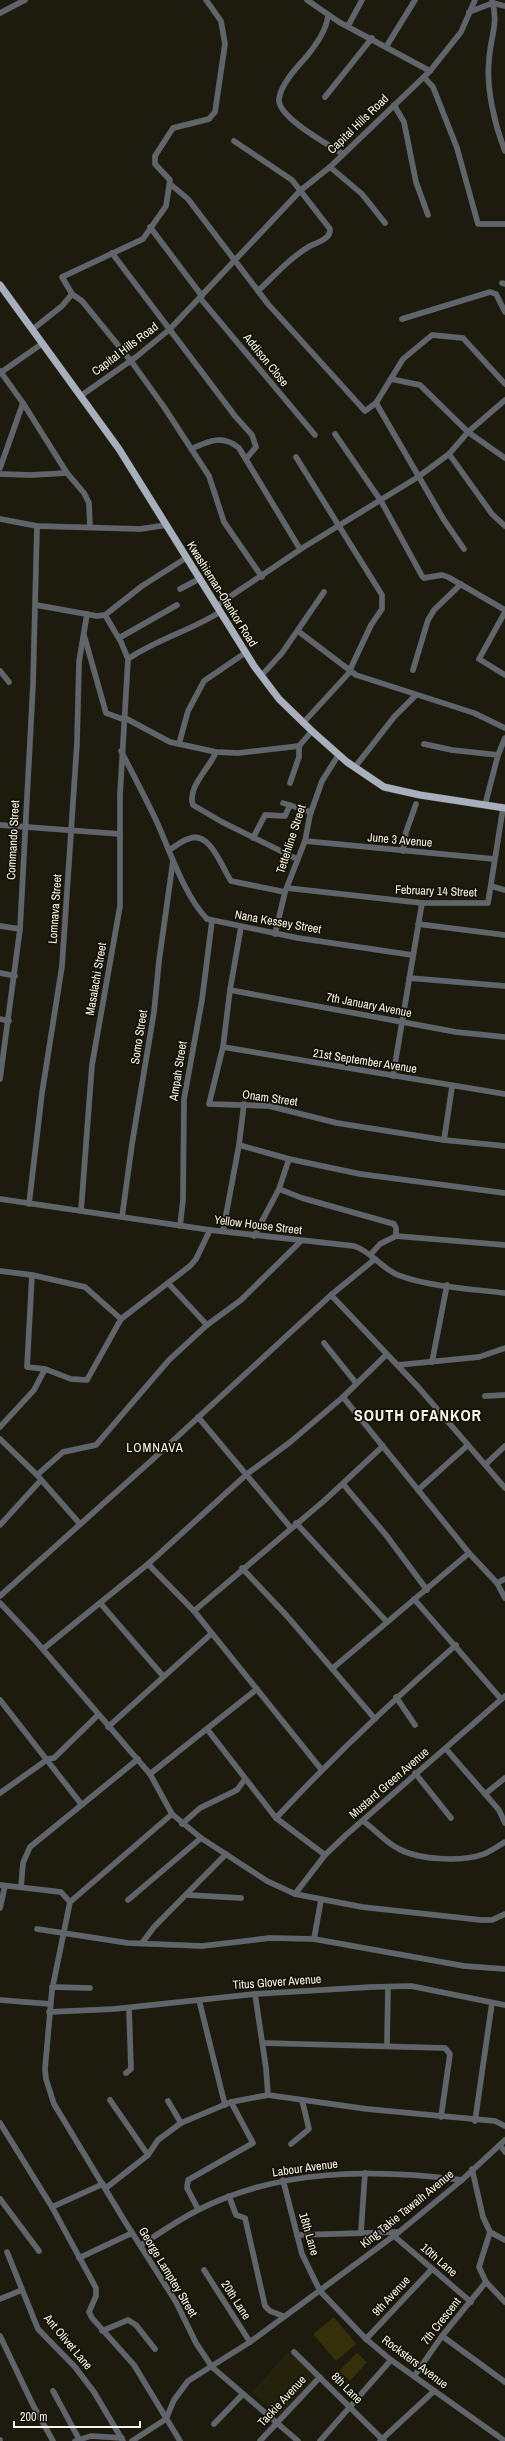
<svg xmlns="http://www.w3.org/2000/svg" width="505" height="2441" viewBox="0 0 505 2441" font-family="'Archivo Narrow',sans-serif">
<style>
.built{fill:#24220d}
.green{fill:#35300a}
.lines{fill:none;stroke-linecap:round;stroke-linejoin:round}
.minor-casing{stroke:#373528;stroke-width:6}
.major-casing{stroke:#373528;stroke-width:8}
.minor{stroke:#60656b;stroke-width:5.5}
.major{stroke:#a8b0bd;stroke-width:7}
.labels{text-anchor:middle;stroke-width:3.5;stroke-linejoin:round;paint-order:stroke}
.street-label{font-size:12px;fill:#f6f5ec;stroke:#141205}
.neighbourhood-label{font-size:13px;letter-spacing:1px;fill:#f6f5ec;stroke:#141205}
.district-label{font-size:16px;font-weight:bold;letter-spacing:1px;fill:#f6f5ec;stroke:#141205}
</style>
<rect width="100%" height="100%" fill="#1d1b0d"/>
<path class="built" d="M289 2351 316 2377 279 2417 252 2392Z"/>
<g class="green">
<path d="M334 2317 356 2344 336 2361 313 2334Z"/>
<path d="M357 2353 367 2362 350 2381 339 2371Z"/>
</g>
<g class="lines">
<defs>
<g id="minor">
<path d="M206 0 221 21 225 44 215 112 209 119 173 128 155 156V164L170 180 166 206 143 239 62 277 72 294 82 301 131 361 164 407 209 476 224 522 262 577"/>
<path d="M307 0 339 22 430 71"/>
<path d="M492 0C499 25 490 37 489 61 486 88 495 126 505 151"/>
<path d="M469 12 493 3 505 6"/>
<path d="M0 13 25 0"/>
<path d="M328 16C326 31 317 43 307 56 297 67 281 84 279 99 277 117 329 145 343 154"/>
<path d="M348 26 362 0"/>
<path d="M386 47 415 0"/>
<path d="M424 77 433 87 457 148 478 224H505"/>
<path d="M325 97 372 38"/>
<path d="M394 105 404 122 416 182 428 215"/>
<path d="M234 141 292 180 330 229C331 239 318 242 310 246 291 257 275 275 258 291"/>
<path d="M330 167 362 194 385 223"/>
<path d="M170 184 188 199 268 304 365 411 376 403 403 359 432 335 463 338 505 384"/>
<path d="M150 227 202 296"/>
<path d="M112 253 235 416 252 435 256 447 246 459"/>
<path d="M502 283 505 284"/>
<path d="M200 298 315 435"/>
<path d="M402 319 490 292 496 294 505 312"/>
<path d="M33 329 62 306 72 294"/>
<path d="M0 371 23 403 67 473 84 493 89 503 90 527"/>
<path d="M0 373 43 343"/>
<path d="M391 379 420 385 468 432 505 458"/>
<path d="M82 395 136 357 170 329 301 190 330 167 430 71 461 32 475 0"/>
<path d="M376 403 444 520 464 549"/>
<path d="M335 434 381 501 422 576 424 578 442 575 448 577 505 610"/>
<path d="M191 449C209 441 222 434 239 448L300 549"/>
<path d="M449 454 492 514 505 526"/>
<path d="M296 457 382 595V609L371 625 348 674 303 723"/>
<path d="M0 468 23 403"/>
<path d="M0 474 31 475 67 473"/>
<path d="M0 519 37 526 140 529 167 525"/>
<path d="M180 589 199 579"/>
<path d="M36 605 97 616 105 615 142 586 186 558"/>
<path d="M216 606 304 547 418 477 449 454 468 432 505 400"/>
<path d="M505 612 479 659 505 675"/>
<path d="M298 631 356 675 474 713 505 728"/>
<path d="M84 635 106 713 125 720"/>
<path d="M119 638 177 605"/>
<path d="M128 659C157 639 190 631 220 612"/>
<path d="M413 670 428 620 434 610 461 584"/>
<path d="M0 671 9 682"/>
<path d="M261 676 282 653 324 592"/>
<path d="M125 718 170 742 216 752 238 753 299 746 312 731"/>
<path d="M179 744 188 711 204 681 245 653"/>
<path d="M424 744 452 750 498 755"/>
<path d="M121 751C133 774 145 797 156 820 170 851 184 895 207 919L298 938 412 955"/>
<path d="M216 752C209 769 187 787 193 805L222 822 297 859"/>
<path d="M355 767 394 717 415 696"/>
<path d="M290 783 299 757V746"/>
<path d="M283 803 311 812"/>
<path d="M485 805 498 755 505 738"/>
<path d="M0 825 120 834"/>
<path d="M253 838 265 815 285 816 290 805"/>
<path d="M305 841 494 859"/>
<path d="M169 850C175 847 181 841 188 839 210 829 222 868 231 881L285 892"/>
<path d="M403 851 406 832 416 804"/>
<path d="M491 886 505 890"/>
<path d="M287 888 422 903H488L503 808"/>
<path d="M418 924 505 935"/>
<path d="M0 926 20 929"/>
<path d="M241 927 230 990 223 1047 209 1104 269 1106 337 1123 444 1140 505 1146"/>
<path d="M275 934 285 892 305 841 310 815 322 781 339 754"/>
<path d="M0 973 15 976"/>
<path d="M409 978 505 986"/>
<path d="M230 990 456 1032 505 1037"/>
<path d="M0 1019 9 1021"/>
<path d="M223 1047 505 1094"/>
<path d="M393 1076 422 903"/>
<path d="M0 1079 20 929 33 685 37 526"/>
<path d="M444 1140 452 1087"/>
<path d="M239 1145 289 1159 360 1174 505 1193"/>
<path d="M279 1189 302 1198 394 1224 396 1228V1236"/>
<path d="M0 1199 210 1230 354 1246C372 1252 381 1268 398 1275 429 1287 472 1289 505 1293"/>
<path d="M29 1204 42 1093 62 966 77 743 79 662 87 614"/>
<path d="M81 1211 92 1065 120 906V795L128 659 121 642 105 615"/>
<path d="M122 1217 132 1144 154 1012 159 961 173 861"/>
<path d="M180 1226 183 1200 184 1099 202 1000 212 921"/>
<path d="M223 1231 239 1145 244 1104"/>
<path d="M254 1236 279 1189 289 1159"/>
<path d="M371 1254 380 1244 396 1236 505 1245"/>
<path d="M0 1271 32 1275 85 1287 121 1319 190 1266 196 1259 210 1230"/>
<path d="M32 1275 27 1367 45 1369 71 1379 87 1380 121 1319"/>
<path d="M168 1283 207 1325"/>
<path d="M331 1295 419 1388 505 1488"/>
<path d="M324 1343 356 1383"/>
<path d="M432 1362 447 1285"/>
<path d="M398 1365 479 1357 505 1348"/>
<path d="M485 1396 505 1395"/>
<path d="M343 1397 469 1553 497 1583 505 1598"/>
<path d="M198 1417 291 1528"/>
<path d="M0 1427 34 1390 45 1369"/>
<path d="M0 1439 37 1475 80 1524"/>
<path d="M486 1464 505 1446"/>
<path d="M37 1475 63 1452 96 1445 169 1360 207 1325 241 1300 301 1241"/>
<path d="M343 1484 386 1535 427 1590"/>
<path d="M418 1490 468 1445"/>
<path d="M296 1523 387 1622"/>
<path d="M0 1525 41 1480"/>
<path d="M148 1564 194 1611 321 1769"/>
<path d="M242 1568 287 1616 375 1719"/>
<path d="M497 1583 505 1579"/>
<path d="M0 1596 152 1460 331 1295 375 1259"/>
<path d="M414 1599 501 1699"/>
<path d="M0 1603 34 1639 150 1774 172 1814 201 1838 267 1881 295 1894 362 1907 481 1920H492L505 1914"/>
<path d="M101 1604 163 1676"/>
<path d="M194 1611 325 1500 383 1446"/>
<path d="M43 1649 148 1564 247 1474 289 1443 343 1397 386 1355"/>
<path d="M333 1668 469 1553"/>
<path d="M396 1697 415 1725"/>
<path d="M0 1700 82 1805"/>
<path d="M108 1727 211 1634"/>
<path d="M207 1729 276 1818"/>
<path d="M446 1749 499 1810 505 1823"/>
<path d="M415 1773 451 1818"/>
<path d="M150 1774 257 1689"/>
<path d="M0 1793 48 1759 54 1758 98 1715"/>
<path d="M485 1794 505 1778"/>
<path d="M363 1821C375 1829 386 1843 399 1849 419 1860 463 1862 484 1854 491 1851 498 1846 505 1842"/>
<path d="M182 1824 200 1808 237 1790 245 1779"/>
<path d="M325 1855 276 1818C333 1757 393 1700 456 1645"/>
<path d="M0 1885 61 1892 70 1902 52 1990 45 2069 46 2079 54 2104 124 2220 176 2302 196 2343 212 2367 298 2441"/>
<path d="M21 1887 23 1863 30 1847 138 1759"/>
<path d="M295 1894 325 1855 346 1835 505 1696"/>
<path d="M188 1895 241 1898"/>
<path d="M128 1900 201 1838"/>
<path d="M70 1902 172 1814"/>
<path d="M0 1908 5 1886"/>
<path d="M37 1929 128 1943 202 1946 270 1938 314 1939 464 1966 505 1969"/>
<path d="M314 1939 321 1900"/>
<path d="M142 1943 154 1927 226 1854"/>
<path d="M52 1987 90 1988"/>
<path d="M255 1994 266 2068 268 2095"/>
<path d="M0 2000 50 2004"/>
<path d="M199 2000 225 2105"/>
<path d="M49 2012 114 2009 255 1994 372 1987 411 1986 505 2005"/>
<path d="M263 2043 445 2048 450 2054 441 2117"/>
<path d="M387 2046 388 1987"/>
<path d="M126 2073 131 2069 129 2008"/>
<path d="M110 2100 148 2155"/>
<path d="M168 2101 181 2123"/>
<path d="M475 2121 492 2003"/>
<path d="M0 2123 52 2207 96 2288V2296L89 2312 92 2318 134 2365 180 2441"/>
<path d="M291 2144 309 2129 302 2100"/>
<path d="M500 2145 505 2152"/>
<path d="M472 2169 483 2217 490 2232 479 2267 486 2282 505 2302"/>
<path d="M283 2180 302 2254 320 2291 366 2339 391 2360 505 2441"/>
<path d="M106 2188 148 2155 158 2140 181 2123 231 2102 268 2095 367 2109 495 2121 505 2126"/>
<path d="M229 2196 236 2215 245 2218 265 2306 270 2311 283 2316"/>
<path d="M0 2199 39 2251"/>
<path d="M52 2207 103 2184"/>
<path d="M198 2209 187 2188 188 2180 253 2143 231 2102"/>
<path d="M361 2232 365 2173"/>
<path d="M490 2232 505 2240"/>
<path d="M297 2235 398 2232"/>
<path d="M394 2236 471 2302"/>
<path d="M141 2245C160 2233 178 2220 198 2210 281 2168 373 2169 462 2180"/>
<path d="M7 2252 38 2329 75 2367 94 2392 123 2441"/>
<path d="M79 2258 132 2233"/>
<path d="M204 2270 250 2342"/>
<path d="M0 2299 22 2290"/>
<path d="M102 2331 128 2320 136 2325 155 2349"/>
<path d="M0 2336 33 2405 53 2441"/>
<path d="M442 2336 505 2382"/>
<path d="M366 2339 432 2269"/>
<path d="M294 2352 384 2441"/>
<path d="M415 2375 442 2336 486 2282"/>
<path d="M53 2391 79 2439"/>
<path d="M214 2424 242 2395"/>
<path d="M0 2440V2441"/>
<path d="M75 2441 91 2436 122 2438"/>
<path d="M132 2441 166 2419 174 2400 188 2381 250 2342 399 2232 462 2180 505 2140"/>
<path d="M260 2441 320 2377"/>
<path d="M320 2441 391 2360"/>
<path d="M380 2441 434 2391"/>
</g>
<path id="major" d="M0 285 119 449 254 666 279 699 312 731 347 762 384 787 420 795 505 808"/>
</defs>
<use href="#minor" class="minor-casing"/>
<use href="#major" class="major-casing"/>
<use href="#minor" class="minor"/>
<use href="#major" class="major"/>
</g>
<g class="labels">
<g class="street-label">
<text transform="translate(358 124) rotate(-44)" y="4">Capital Hills Road</text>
<text transform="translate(125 349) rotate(-37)" y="4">Capital Hills Road</text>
<text transform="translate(266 360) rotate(51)" y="4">Addison Close</text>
<text transform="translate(222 594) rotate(58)" y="4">Kwashieman-Ofankor Road</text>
<text transform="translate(291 839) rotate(-72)" y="4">Tettehline Street</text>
<text transform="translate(13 840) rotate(-87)" y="4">Commando Street</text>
<text transform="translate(400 840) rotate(5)" y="4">June 3 Avenue</text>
<text transform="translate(436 891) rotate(2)" y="4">February 14 Street</text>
<text transform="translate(55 909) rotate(-86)" y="4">Lomnava Street</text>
<text transform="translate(278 922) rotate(10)" y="4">Nana Kessey Street</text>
<text transform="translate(96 979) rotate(-80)" y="4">Masalachi Street</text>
<text transform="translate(369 1005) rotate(11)" y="4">7th January Avenue</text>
<text transform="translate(139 1037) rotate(-81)" y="4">Somo Street</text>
<text transform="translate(365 1061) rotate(9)" y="4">21st September Avenue</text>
<text transform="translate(178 1071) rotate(-81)" y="4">Ampah Street</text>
<text transform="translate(270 1098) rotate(8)" y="4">Onam Street</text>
<text transform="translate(258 1225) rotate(7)" y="4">Yellow House Street</text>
<text transform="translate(389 1783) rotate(-41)" y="4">Mustard Green Avenue</text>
<text transform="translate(277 1982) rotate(-4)" y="4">Titus Glover Avenue</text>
<text transform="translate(305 2168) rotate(-8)" y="4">Labour Avenue</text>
<text transform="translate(407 2209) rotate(-39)" y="4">King Takie Tawaih Avenue</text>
<text transform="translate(309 2234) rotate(74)" y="4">18th Lane</text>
<text transform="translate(439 2260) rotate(41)" y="4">10th Lane</text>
<text transform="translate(168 2272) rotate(59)" y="4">George Lamptey Street</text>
<text transform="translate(391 2296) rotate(-47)" y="4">9th Avenue</text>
<text transform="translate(236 2300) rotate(57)" y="4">20th Lane</text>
<text transform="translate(441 2321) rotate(-52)" y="4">7th Crescent</text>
<text transform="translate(68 2342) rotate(50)" y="4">Ant Olivet Lane</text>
<text transform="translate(415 2362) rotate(37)" y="4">Rocksters Avenue</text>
<text transform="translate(347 2388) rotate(45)" y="4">8th Lane</text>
<text transform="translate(282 2401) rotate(-47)" y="4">Tackie Avenue</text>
</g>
<g class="neighbourhood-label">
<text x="155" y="1452">LOMNAVA</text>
</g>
<g class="district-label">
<text x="418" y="1421">SOUTH OFANKOR</text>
</g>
</g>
<path d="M14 2421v6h126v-6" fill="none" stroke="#f6f5ec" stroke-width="2"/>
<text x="20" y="2421" font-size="12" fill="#f6f5ec" stroke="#141205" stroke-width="3" paint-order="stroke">200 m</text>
</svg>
